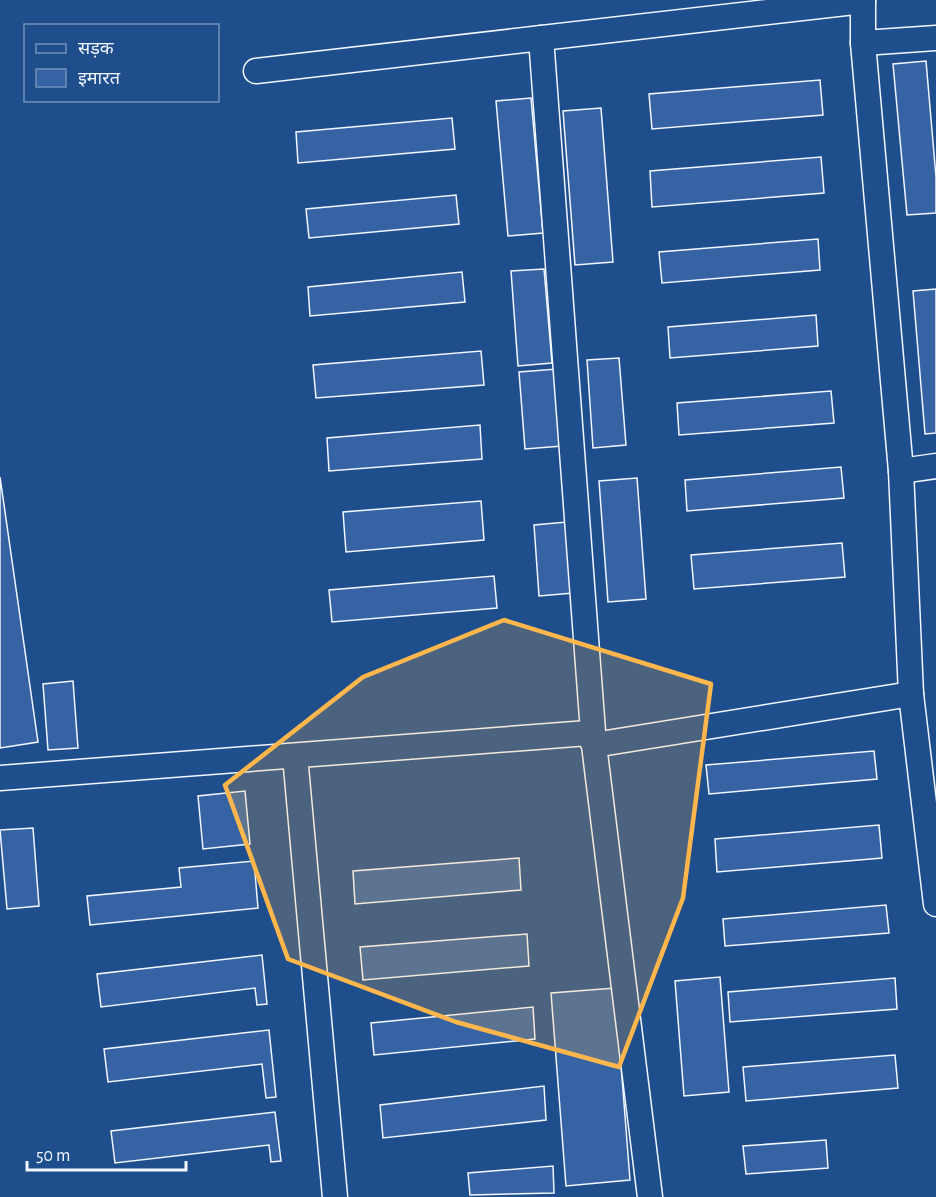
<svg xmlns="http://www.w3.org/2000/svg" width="936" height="1197" viewBox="0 0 936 1197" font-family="'Alegreya Sans','Noto Sans Devanagari',sans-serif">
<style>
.building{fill:#3563a3;stroke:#f2f6ff;stroke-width:1.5}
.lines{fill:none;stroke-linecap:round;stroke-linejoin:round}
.minor-casing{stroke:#f2f6ff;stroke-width:27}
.minor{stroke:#1f4e8c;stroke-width:24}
.marked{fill:#ffb74d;fill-opacity:0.2;stroke:#ffb74d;stroke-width:4.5;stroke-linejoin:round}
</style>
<rect width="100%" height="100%" fill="#1f4e8c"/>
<g class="building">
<path d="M926 61 936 177V213L907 215 893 64Z"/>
<path d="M820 80 823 115 652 129 649 94Z"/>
<path d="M531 98 543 233 508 236 496 101Z"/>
<path d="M601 108 613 262 575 265 563 111Z"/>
<path d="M452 118 455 149 298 163 296 132Z"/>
<path d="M821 157 824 193 652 207 650 171Z"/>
<path d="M456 195 459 224 309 238 306 209Z"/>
<path d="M818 239 820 270 662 283 659 252Z"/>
<path d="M544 269 552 363 518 366 511 271Z"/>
<path d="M462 272 465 302 310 316 308 287Z"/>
<path d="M936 289V433L925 434 913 291Z"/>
<path d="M816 315 818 346 670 358 668 327Z"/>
<path d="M481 351 484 385 316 398 313 365Z"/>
<path d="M619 358 626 445 593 448 587 360Z"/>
<path d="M557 369 562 446 525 449 519 372Z"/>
<path d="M831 391 834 423 679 435 677 403Z"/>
<path d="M480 425 482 459 329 471 327 438Z"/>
<path d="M841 467 844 498 687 511 685 480Z"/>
<path d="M0 477 38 742 0 748Z"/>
<path d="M637 478 646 599 608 602 599 481Z"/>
<path d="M481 501 484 540 346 552 343 512Z"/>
<path d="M567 522 573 593 539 596 534 525Z"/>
<path d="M842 543 845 577 694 589 691 555Z"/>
<path d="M494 576 497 608 332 622 329 590Z"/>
<path d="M73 681 78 748 48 750 43 684Z"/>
<path d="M874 751 877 779 709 794 706 765Z"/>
<path d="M245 791 250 844 203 849 198 796Z"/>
<path d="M879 825 882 858 717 872 715 839Z"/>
<path d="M33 828 39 906 7 909 0 830Z"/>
<path d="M519 858 521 890 355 904 353 871Z"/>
<path d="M254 861 258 908 90 925 87 896 181 887 179 868Z"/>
<path d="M886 905 889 933 725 946 723 919Z"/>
<path d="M527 934 529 966 363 980 360 947Z"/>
<path d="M262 955 267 1004 257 1005 255 988 101 1007 97 974Z"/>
<path d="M720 977 729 1092 684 1096 675 981Z"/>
<path d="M895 978 897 1009 730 1022 728 992Z"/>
<path d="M615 988 630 1180 566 1186 551 993Z"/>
<path d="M533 1007 535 1039 374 1055 371 1023Z"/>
<path d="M269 1030 276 1097 266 1098 262 1064 108 1082 104 1049Z"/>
<path d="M895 1055 898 1088 746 1101 743 1067Z"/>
<path d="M544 1086 546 1120 383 1138 380 1105Z"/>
<path d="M275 1112 281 1161 271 1162 269 1145 115 1163 111 1131Z"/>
<path d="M826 1140 828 1168 746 1174 743 1146Z"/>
<path d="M553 1166 554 1193 470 1195 468 1173Z"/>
</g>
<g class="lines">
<defs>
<g id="minor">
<path d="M863 0V43L901 471 911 694 936 904"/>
<path d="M541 38 594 745 650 1197"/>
<path d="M863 43 936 38"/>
<path d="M256 71 863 1"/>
<path d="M901 471 936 466"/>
<path d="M295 756 335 1197"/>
<path d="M0 778 588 733 594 745 911 694"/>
</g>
</defs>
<use href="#minor" class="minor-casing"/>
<use href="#minor" class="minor"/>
</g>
<path class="marked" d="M504 620 711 684 683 898 619 1067 456 1022 288 959 225 785 363 677Z"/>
<rect x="24" y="24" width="195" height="78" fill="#1f4e8c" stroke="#7391ba" stroke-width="1.5"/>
<rect x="36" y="44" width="30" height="9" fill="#1f4e8c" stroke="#7391ba" stroke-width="1.5"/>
<text x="78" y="54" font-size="18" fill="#f2f6ff">सड़क</text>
<rect x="36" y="69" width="30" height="18" fill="#3563a3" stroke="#7391ba" stroke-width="1.5"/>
<text x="78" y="84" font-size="18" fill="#f2f6ff">इमारत</text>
<path d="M27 1161v9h159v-9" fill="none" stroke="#f2f6ff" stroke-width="3"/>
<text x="36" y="1161" font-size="18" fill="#f2f6ff" stroke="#1f4e8c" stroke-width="4.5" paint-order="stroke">50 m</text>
</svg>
